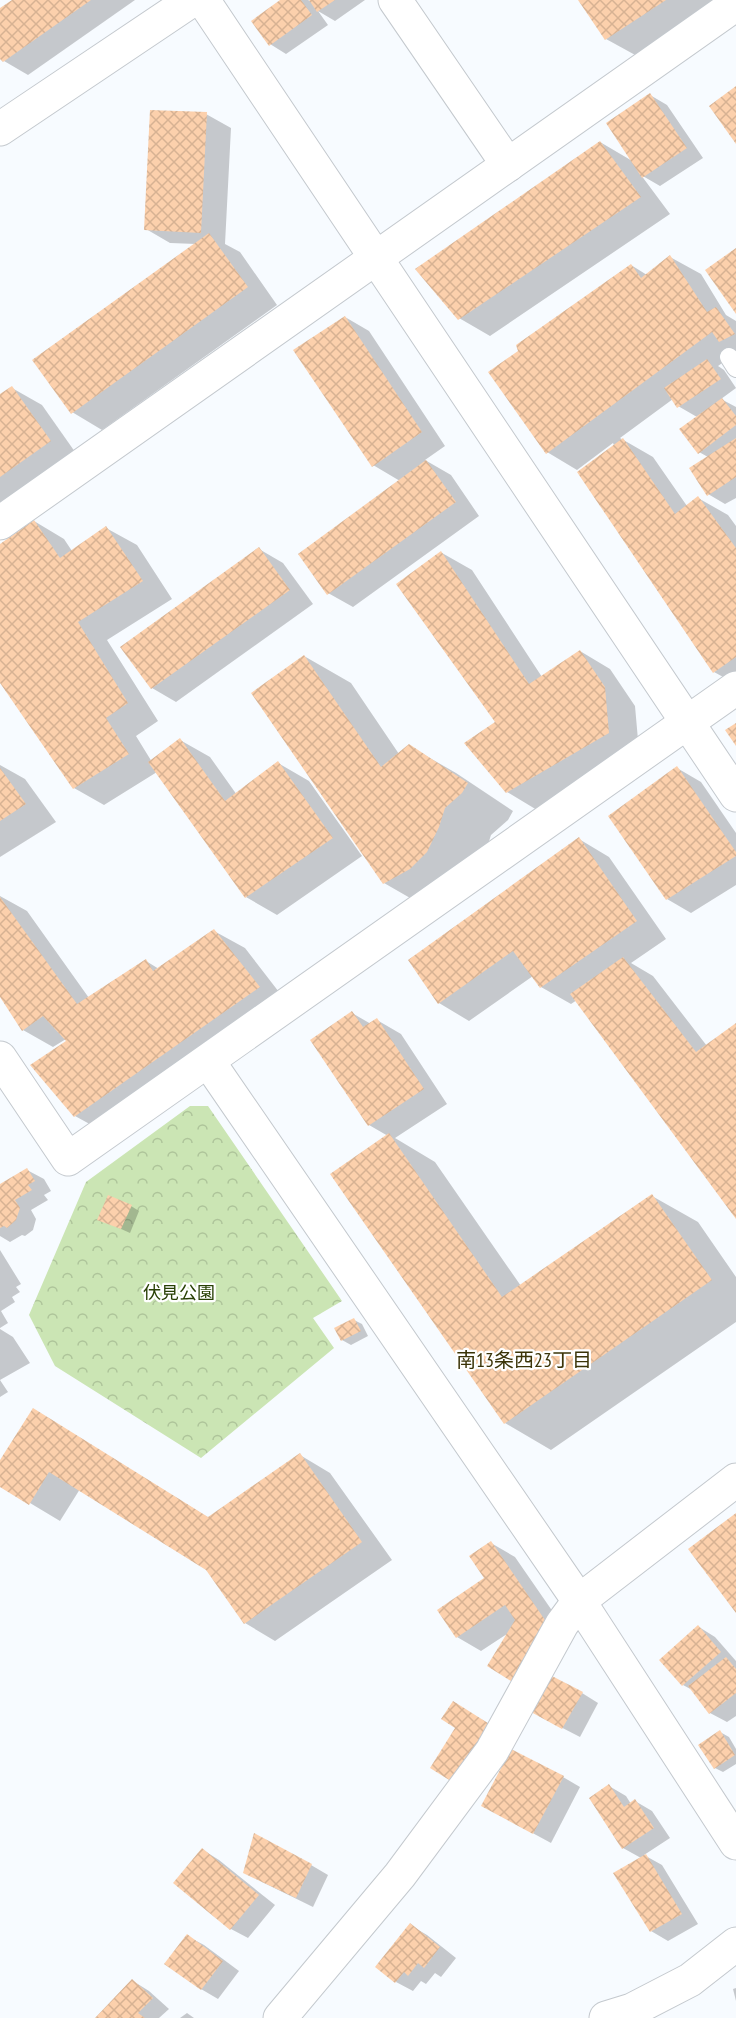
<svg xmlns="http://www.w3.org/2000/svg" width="736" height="2018" viewBox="0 0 736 2018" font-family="'PT Sans Narrow','Noto Sans JP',sans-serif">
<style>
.park{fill:url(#park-crowns)}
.shadow{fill:#0003}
.building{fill:url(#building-cross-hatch)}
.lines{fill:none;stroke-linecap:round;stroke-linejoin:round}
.lane-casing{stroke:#c4c9ce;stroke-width:20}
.street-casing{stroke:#c4c9ce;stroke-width:35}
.secondary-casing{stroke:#c4c9ce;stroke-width:35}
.lane{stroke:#fff;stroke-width:18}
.street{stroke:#fff;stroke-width:33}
.secondary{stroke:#fff;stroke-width:33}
.labels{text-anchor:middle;stroke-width:4.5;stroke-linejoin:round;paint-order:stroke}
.park-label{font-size:18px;fill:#284004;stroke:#fff}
.neighbourhood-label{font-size:20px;fill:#3b3408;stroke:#fff}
</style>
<defs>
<pattern id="park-crowns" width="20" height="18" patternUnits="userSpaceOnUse" patternTransform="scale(1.5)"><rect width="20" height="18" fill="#cbe5b4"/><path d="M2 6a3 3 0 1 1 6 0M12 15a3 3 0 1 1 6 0" fill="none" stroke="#aec49a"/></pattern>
<pattern id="building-cross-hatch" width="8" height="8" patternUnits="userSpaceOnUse" patternTransform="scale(1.5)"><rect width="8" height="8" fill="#fcd0ac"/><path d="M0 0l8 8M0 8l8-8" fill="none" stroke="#d7b293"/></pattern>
</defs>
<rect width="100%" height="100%" fill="#f7fbff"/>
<path class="park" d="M190 1106H208L342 1301 313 1318 334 1348 201 1458 55 1366 29 1315 86 1182Z"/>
<g class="shadow">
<path d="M15 0H135L28 75 4 61 0 56V10Z"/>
<path d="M283 0H308L312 2 311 0H365L335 21 318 11 328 25 286 54 270 44Z"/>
<path d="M579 0H722L637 56 606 39Z"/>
<path d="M650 95 667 105 703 158 660 186 641 175 670 214 490 336 459 318 600 142 634 162Z"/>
<path d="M206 114 231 128 225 244 240 252 277 305 102 430 72 412 196 244 170 243 146 229Z"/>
<path d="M670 257 701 274 726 315 736 321V353L718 366 724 370 736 388 721 399 736 407V498L725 504 708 494V457L699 452 697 417 678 406 673 399 620 438 653 457 687 506 698 498 728 515 736 526V684L714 672 613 443 577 470 547 452 631 265 647 275Z"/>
<path d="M345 317 369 331 445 446 425 460 451 475 479 516 353 607 328 593 400 481 373 465Z"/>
<path d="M12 388 42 405 80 459 0 515V396Z"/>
<path d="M34 521 64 539 72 551 106 528 137 545 172 599 107 640 158 721 136 736 152 762 180 740 210 757 237 795 278 763 309 781 362 856 277 915 246 897 157 772 104 805 74 788 0 680V546Z"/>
<path d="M259 549 283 563 313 604 176 702 152 688Z"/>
<path d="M442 553 472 570 542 677 580 651 610 669 635 706 639 751 537 810 507 792 497 723Z"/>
<path d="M304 656 351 683 399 754 409 746 456 773 513 811 508 820 491 835 485 854 431 910 384 883Z"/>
<path d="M0 765 25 779 56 822 0 857Z"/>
<path d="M677 768 701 782 736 833V885L691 913 667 899Z"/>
<path d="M579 839 609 857 666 939 631 963 653 976 707 1046 736 1025V1216L577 1000 571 1004 541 987 533 976 469 1021 439 1003 410 961Z"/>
<path d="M0 896 27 911 89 998 146 961 159 969 214 931 245 948 289 1005 106 1133 75 1116 69 1042 66 1039 53 1047 23 1030 0 994Z"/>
<path d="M352 1013 371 1024 377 1020 401 1034 447 1104 395 1138 435 1162 521 1286 652 1196 698 1222 736 1277V1322L551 1450 505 1423 388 1136 369 1125 312 1040Z"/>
<path d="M27 1170 44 1179 51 1191 44 1195 48 1200 31 1210 36 1219 33 1230 25 1236 22 1235 10 1242 0 1236V1186Z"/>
<path d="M131 1206 139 1211 130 1233 99 1219Z"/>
<path d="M0 1250 21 1284 16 1287 20 1292 12 1297 15 1302 1 1311 8 1323 0 1328Z"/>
<path d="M354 1320 362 1324 368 1336 351 1345 342 1340Z"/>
<path d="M0 1329 13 1337 30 1363 0 1380 8 1392 0 1397Z"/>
<path d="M33 1410 209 1518 300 1455 330 1473 392 1560 275 1641 245 1623 207 1569 80 1489 60 1521 0 1485V1463Z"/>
<path d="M491 1543 515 1557 571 1638 536 1694 511 1680 510 1632 481 1651 457 1637 486 1578Z"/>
<path d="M699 1627 715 1637 736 1661V1716L727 1722 710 1713 694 1691 683 1685Z"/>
<path d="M582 1693 598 1703 580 1737 549 1721Z"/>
<path d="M720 1732 729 1737 736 1749V1764L723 1772 715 1768Z"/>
<path d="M563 1777 580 1787 551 1843 499 1815Z"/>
<path d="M609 1786 626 1796 631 1804 635 1801 652 1811 670 1838 644 1855 662 1865 698 1924 668 1941 651 1931 641 1858 623 1848Z"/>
<path d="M203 1850 219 1860 275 1905 248 1938 231 1929Z"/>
<path d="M311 1865 328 1875 313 1907 262 1882Z"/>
<path d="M410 1925 427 1935 456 1958 441 1977 435 1973 426 1984 421 1981 413 1991 396 1982Z"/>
<path d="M187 1936 204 1945 239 1971 218 1999 201 1989Z"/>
<path d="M133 1981 149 1991 169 2009 159 2018H97Z"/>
<path d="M736 1988V2001L733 1989Z"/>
<path d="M187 2013 194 2018H180Z"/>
</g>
<g class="building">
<path d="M12 0H91L3 62 0 59V8Z"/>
<path d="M280 0H301L312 15 269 46 251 21Z"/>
<path d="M309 0H335L317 12Z"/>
<path d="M578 0H666L605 40Z"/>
<path d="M736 86V144L709 106Z"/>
<path d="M650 93 687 148 642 178 606 123Z"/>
<path d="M150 110 207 112 201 233 144 230Z"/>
<path d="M600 141 641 197 458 320 415 269Z"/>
<path d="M209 233 248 287 71 414 32 360Z"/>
<path d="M736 248V314L705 270Z"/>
<path d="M670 255 707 312 716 307 735 334 719 342 712 332 546 454 488 372 518 351 516 345 631 264 641 278Z"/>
<path d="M345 316 422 432 372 467 293 350Z"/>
<path d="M707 359 721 379 677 408 664 388Z"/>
<path d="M12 386 51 441 0 477V394Z"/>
<path d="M722 398 736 416V425L698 454 679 429Z"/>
<path d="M623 438 675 514 698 496 736 548V657L713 673 577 472Z"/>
<path d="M736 438V477L707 496 689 468Z"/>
<path d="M426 460 456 502 327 595 298 554Z"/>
<path d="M34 520 60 558 106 526 143 581 78 622 128 703 106 718 129 754 73 789 0 683V544Z"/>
<path d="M259 547 290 590 151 689 120 647Z"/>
<path d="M441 551 529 684 580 650 605 687 609 733 506 793 464 743 495 722 396 584Z"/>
<path d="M304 655 381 767 409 744 468 783 462 793 445 808 439 827 427 852 410 869 383 884 251 693Z"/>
<path d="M736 723V746L725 730Z"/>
<path d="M180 738 225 801 278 761 333 838 245 898 148 762Z"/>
<path d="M677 766 736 852V856L666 900 608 816Z"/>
<path d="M0 768 26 804 0 821Z"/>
<path d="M579 837 637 921 540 988 513 951 438 1004 408 960Z"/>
<path d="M0 897 77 1004 146 959 153 971 214 929 260 987 74 1117 30 1065 66 1041 43 1016 22 1031 0 997Z"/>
<path d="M623 957 696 1052 736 1023V1219L570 994Z"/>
<path d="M352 1011 363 1027 377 1018 424 1089 368 1126 310 1040Z"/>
<path d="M389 1133 502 1297 652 1194 712 1280 504 1424 330 1174Z"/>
<path d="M27 1168 35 1181 28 1185 32 1190 15 1200 20 1208 16 1220 7 1228 4 1226 0 1228V1184Z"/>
<path d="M108 1195 132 1205 121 1229 97 1220Z"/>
<path d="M354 1318 361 1331 341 1341 334 1328Z"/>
<path d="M33 1408 208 1517 300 1453 362 1542 244 1624 206 1570 49 1472 29 1505 0 1487V1460Z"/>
<path d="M736 1513V1613L688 1549Z"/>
<path d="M491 1541 547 1623 511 1681 487 1666 515 1620 505 1605 456 1638 437 1610 484 1578 469 1556Z"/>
<path d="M698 1625 721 1652 682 1686 659 1660Z"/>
<path d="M726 1657 736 1669V1693L709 1714 688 1686Z"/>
<path d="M550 1675 583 1692 562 1729 531 1712Z"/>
<path d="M453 1701 491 1725 454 1783 430 1768 455 1728 441 1719Z"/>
<path d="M720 1730 735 1755 714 1769 698 1745Z"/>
<path d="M511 1749 564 1776 533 1834 481 1806Z"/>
<path d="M609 1784 624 1807 635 1799 654 1828 622 1849 589 1798Z"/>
<path d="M254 1833 312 1864 296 1898 243 1873Z"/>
<path d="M202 1848 259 1895 230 1930 173 1883Z"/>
<path d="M646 1854 682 1914 650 1932 613 1873Z"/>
<path d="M410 1923 440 1947 424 1968 418 1963 408 1976 404 1972 395 1983 375 1967Z"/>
<path d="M187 1934 223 1961 201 1990 164 1964Z"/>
<path d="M132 1979 153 1998 138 2013 145 2018H95Z"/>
</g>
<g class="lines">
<defs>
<path id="lane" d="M729 357 736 368"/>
<g id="street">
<path d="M203 0 736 795"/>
<path d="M395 0 508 165"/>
<path d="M0 523 736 4"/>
<path d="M0 1058 68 1159 736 688"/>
<path d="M208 1061 579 1601 736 1843"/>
<path d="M280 2018 400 1875 492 1751 562 1624 579 1601 736 1480"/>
</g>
<g id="secondary">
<path d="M0 129 192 0"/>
<path d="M606 2018 632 2010 690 1980 736 1944"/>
</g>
</defs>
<use href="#lane" class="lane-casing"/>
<use href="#street" class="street-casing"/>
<use href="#secondary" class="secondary-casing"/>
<use href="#lane" class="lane"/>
<use href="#street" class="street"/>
<use href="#secondary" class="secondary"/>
</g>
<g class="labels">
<g class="park-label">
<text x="179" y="1299">伏見公園</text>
</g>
<g class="neighbourhood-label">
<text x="524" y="1367">南13条西23丁目</text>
</g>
</g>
</svg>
